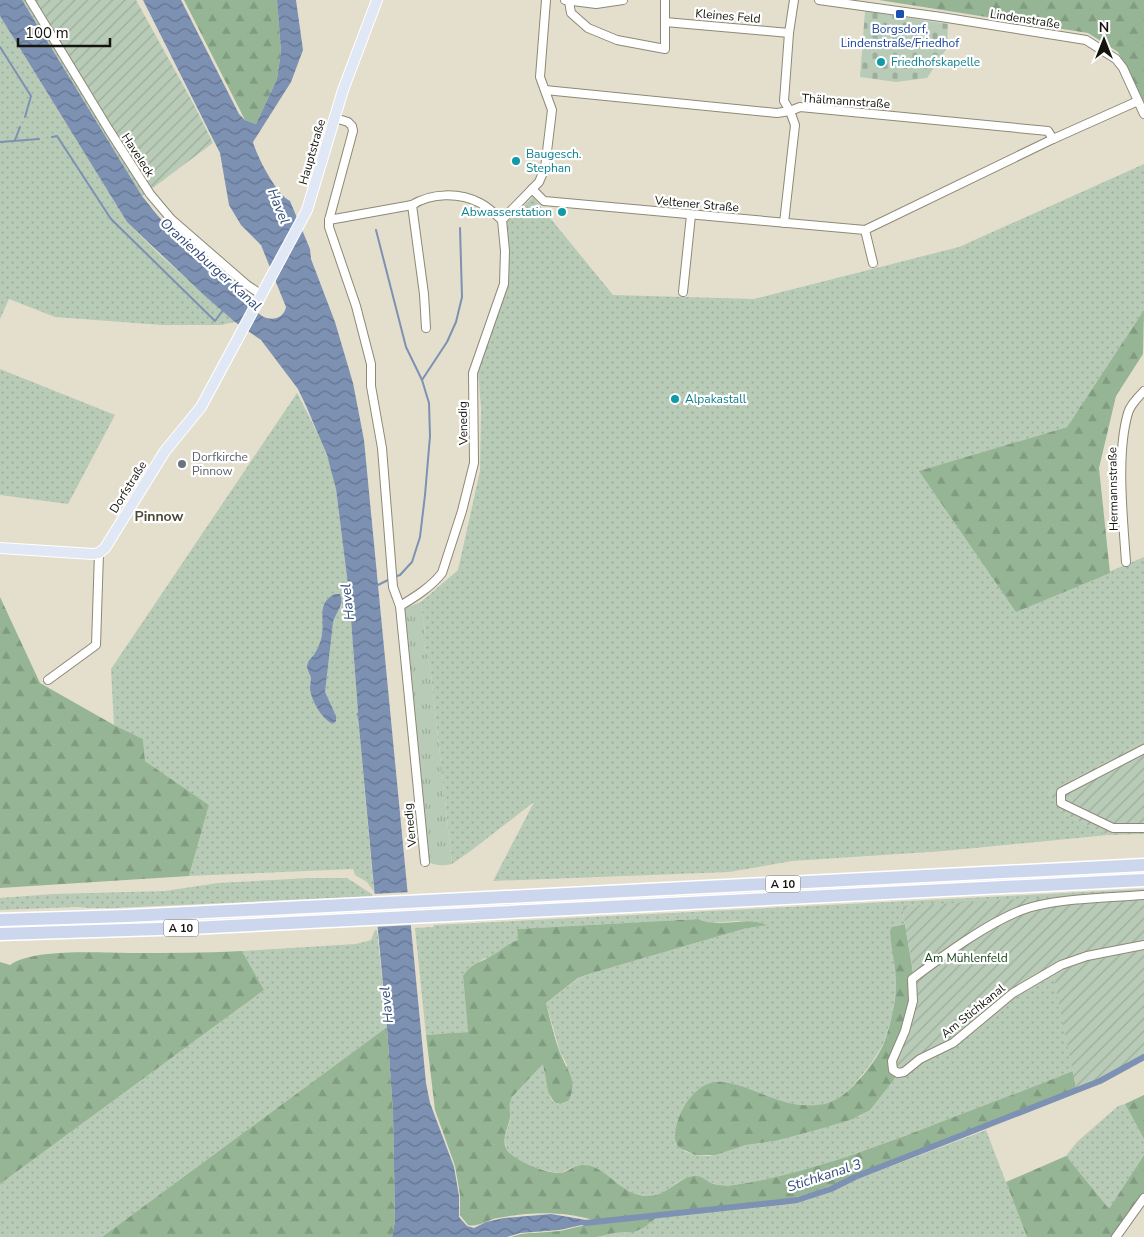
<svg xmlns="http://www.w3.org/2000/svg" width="1144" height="1237" viewBox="0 0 1144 1237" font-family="'Nunito Sans',sans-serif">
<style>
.grass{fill:url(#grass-dots)}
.forest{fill:url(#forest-firs)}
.cemetery{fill:url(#cemetery-stones)}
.park{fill:url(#park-tufts)}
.garden{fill:url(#garden-furrows)}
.water{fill:url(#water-waves)}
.pier{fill:#e4dfcc}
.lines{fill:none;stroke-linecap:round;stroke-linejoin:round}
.stream{stroke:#7d91b3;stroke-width:2}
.canal{stroke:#7d91b3;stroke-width:6}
.minor-casing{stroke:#8d8977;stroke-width:10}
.major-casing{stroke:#fff;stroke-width:12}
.highway-casing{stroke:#fff;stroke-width:15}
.minor{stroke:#fff;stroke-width:8}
.major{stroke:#e0e7f5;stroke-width:10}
.highway{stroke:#ccd7ee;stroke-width:12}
.transit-dot{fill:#1a4fb4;stroke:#fff;stroke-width:2}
.culture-dot{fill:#0f9aa8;stroke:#fff;stroke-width:2}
.worship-dot{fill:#6b7280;stroke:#fff;stroke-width:2}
.labels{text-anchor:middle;stroke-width:4.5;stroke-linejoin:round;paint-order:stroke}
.shield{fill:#fff;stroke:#5b5a56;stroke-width:1}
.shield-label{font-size:11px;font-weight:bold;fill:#15140d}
.street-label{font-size:12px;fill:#15140d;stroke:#fff}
.transit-label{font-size:12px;fill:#164399;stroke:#fff}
.culture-label{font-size:12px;fill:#0d838f;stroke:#fff;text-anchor:start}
.worship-label{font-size:12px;fill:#5b616d;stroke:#fff;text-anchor:start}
.park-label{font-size:12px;fill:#164318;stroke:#fff}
.water-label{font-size:14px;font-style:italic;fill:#314b7a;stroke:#fff}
.neighbourhood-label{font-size:14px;font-weight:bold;fill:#4d4939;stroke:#fff}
</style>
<defs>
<pattern id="grass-dots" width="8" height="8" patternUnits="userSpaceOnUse" patternTransform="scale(1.25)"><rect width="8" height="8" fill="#b8cbb7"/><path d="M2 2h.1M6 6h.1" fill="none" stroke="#9dad9c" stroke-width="1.8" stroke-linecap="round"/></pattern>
<pattern id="forest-firs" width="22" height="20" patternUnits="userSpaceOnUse" patternTransform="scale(1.25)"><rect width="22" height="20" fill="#96b595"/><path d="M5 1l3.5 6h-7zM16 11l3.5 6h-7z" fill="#809b7f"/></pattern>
<pattern id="cemetery-stones" width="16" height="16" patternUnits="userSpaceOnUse" patternTransform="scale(1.25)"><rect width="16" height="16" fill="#b8cbb7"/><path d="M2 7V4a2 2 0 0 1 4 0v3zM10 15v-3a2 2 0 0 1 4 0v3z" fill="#9dad9c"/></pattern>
<pattern id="park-tufts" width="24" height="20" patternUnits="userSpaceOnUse" patternTransform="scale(1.25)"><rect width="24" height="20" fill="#b8cbb7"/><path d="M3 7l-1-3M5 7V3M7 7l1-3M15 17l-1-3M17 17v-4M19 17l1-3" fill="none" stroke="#9dad9c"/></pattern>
<pattern id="garden-furrows" width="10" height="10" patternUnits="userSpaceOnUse" patternTransform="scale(1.25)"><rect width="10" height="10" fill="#b8cbb7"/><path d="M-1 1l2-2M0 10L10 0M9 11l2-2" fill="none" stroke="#9dad9c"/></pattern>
<pattern id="water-waves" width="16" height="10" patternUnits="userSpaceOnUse" patternTransform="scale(1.25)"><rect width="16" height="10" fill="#7d91b3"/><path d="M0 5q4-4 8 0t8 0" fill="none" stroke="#657590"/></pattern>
</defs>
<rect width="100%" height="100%" fill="#e4dfcc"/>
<g class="grass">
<path d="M0 16 127 222 160 255 235 322 221 325H162L55 317 9 299 0 319Z"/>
<path d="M1144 164V310L1067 427 920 471 1016 611 1144 557V741L1048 793 1064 814 1108 835 944 851 792 861 729 872 493 881 534 802 472 850 452 864 430 665 421 635 425 634 421 602 458 570 480 471 481 408 478 371 507 287 508 263 507 222 533 197 613 295 754 299 959 247Z"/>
<path d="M0 369 115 415 68 504 0 495Z"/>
<path d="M297 393C313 424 330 454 336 489L349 593 358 712 356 715 358 716 374 892 367 882 355 875 353 869 189 876 209 805 145 761 143 739 114 725 111 669Z"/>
<path d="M309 878H347L375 896 113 908H89L78 907 0 910V898L53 894 165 891 218 883Z"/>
<path d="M1144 889V897L1103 900 902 906 905 924 895 926 890 934 896 970V989L892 1016 883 1045 870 1065 851 1088 837 1100 820 1105H803L787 1104 723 1082 684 1151 695 1155 709 1156 746 1145 775 1141 860 1116 870 1109 899 1073 1000 1002 1052 969 1073 1071C1015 1094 957 1117 898 1138 841 1159 783 1181 722 1186 709 1183 699 1175 685 1179 670 1183 668 1197 647 1196 618 1194 604 1164 581 1165 574 1165 567 1171 560 1173 544 1171 506 1162 505 1142 504 1134 509 1127 510 1119 511 1111 507 1105 512 1097L543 1064 548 1092 553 1102 562 1104 568 1101 567 1065 560 1052 546 1003 579 978 589 974 747 928 766 924 737 921 706 923 698 919 517 929 518 940 512 942 491 957 483 959 463 976 468 1032 426 1035 415 928 433 927 434 925Z"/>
<path d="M375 930H377L387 1027 102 1237H0V1184L264 990 242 951 356 944 371 940Z"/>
<path d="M1125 1104 1144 1139V1155L1109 1210 1065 1157 1077 1142 1118 1106Z"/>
<path d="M986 1130 1027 1237H597L614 1233H625L645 1227 657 1217 797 1202 831 1191 855 1180Z"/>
</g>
<g class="forest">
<path d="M184 0H277L281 51 277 79 256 124 245 120Z"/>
<path d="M879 0H1144V102L1118 52 1088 33Z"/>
<path d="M1144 310 1143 354 1116 396 1099 468 1110 573 1016 612 919 471 1067 427Z"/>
<path d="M0 597 40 683 114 725 143 739 145 761 209 805 189 876 0 888Z"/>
<path d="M698 919C719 929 745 916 767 925L747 928 589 974 578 978 546 1003C550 1019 554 1037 560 1053 567 1071 579 1081 568 1101L561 1104 554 1102 548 1092 543 1064 512 1097C507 1107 512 1113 509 1122 507 1130 502 1139 506 1148 511 1160 546 1173 559 1173 568 1173 572 1165 583 1165 607 1165 620 1197 650 1196 668 1195 676 1179 694 1176 702 1175 707 1182 714 1184 721 1186 727 1186 733 1185 793 1177 850 1156 907 1135 962 1114 1018 1093 1073 1071L1076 1088 853 1176C830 1187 806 1195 781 1201L593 1220C562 1211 529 1212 498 1218 489 1219 477 1228 468 1225L460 1215V1195L455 1166 435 1110 426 1035 468 1032 463 976C474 961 479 964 493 955 502 950 508 943 518 940L517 929Z"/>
<path d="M905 924 914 979 899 1073 870 1110 853 1119 816 1130 775 1141 746 1145 715 1155H695L678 1147C677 1143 674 1139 675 1136 676 1113 696 1079 722 1082 750 1085 774 1103 802 1105 813 1106 825 1105 835 1100 851 1093 878 1059 884 1043 890 1026 895 1006 896 988 897 968 891 951 890 931L892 927Z"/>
<path d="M242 951 264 990 0 1184V962L10 965C34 948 101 953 131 953 168 953 205 953 242 951Z"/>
<path d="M387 1027 393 1112 395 1221 392 1237H102Z"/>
<path d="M1144 1095V1139L1125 1104Z"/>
<path d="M1144 1155V1195L1114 1237H1027L1006 1182 1066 1156 1109 1209Z"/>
<path d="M657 1217 645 1227 634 1232 614 1233 597 1237H511L521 1234 560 1231 594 1223Z"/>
</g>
<path class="cemetery" d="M865 11 948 24 947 48 927 78 896 82 860 77Z"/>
<path class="park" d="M421 602 425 635H421L430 665 452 864C443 866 437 866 428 862L402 609Z"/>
<g class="garden">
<path d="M22 0H136L193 103 213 143 142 196Z"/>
<path d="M1144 741V834L1108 835 1064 814 1048 793Z"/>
<path d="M1144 897V1055L1100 1079 1076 1088 1052 970 1024 985 970 1029 897 1072 893 1062 906 1032 914 979 902 906 1040 898 1044 907 1052 905Z"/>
</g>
<g class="water">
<path d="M0 0H22L142 196C149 204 156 215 164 222 182 239 203 253 221 270 235 284 245 304 262 316 272 322 284 318 286 307L261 245 241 225 229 205 220 153 143 0H181L239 114 245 120 256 124 277 79 281 51 277 0H296L303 50 291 82 253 142C257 157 277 195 290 201L310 249 311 259 335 322 353 383 364 440 426 1083 430 1103 454 1167 459 1196V1217L467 1226 474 1228 486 1222 504 1218 551 1214 592 1221 591 1223 559 1230 520 1233 507 1237H392L395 1221 393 1112 387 1027 358 716 356 715 358 712 349 593 336 489 327 455 307 408 298 389 261 340 235 322 205 296 127 222 0 16Z"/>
<path d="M335 594H340C345 603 336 613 333 622L325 692 336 716V721L333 724C322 719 312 702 310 689 310 685 311 681 311 678 310 672 305 669 308 663 309 659 313 657 315 653 318 649 321 641 322 635 325 619 316 603 335 594Z"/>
</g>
<path class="pier" d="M411 892 414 925 375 927 372 894Z"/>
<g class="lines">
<g class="stream">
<path d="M0 47 31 96 25 117"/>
<path d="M52 137 57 136 111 219 215 321 223 310"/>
<path d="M15 140 20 127"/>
<path d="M0 142 39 139"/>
<path d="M376 230 406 347 422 380 429 403 430 436 425 495 420 537 412 562 400 575 394 577"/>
<path d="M422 380 447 342 456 322 462 297 460 228"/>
<path d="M378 585 390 579"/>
</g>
<path class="canal" d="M585 1223 781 1202 797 1200 831 1189 855 1177 1100 1081 1144 1057"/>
<defs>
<g id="minor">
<path d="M30 0 109 130 150 194 171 219 247 285 262 295"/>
<path d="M565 0 596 4 623 0"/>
<path d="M819 0 941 17 1086 40 1116 59 1123 68 1144 114"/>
<path d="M569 1 571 13 588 28 617 40 665 49V0"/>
<path d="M665 22 789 33"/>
<path d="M545 90 777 113 790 111 800 107 1048 131 1053 139"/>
<path d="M335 118 348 122 352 126 353 131 329 220V227L356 306 371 364V386L382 448 393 587 400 606 425 862"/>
<path d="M532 189 544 201 865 230 1053 139 1138 101"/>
<path d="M412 205 424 294 426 328"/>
<path d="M329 220 412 205C431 193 459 192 480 203 488 207 495 214 502 220"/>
<path d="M784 223 795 125 790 111 784 101 789 33 794 0"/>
<path d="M865 230 873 263"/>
<path d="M683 292 691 215"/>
<path d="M1126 562C1123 518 1116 454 1128 413 1130 405 1138 397 1144 391"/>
<path d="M400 606C415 597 431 587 442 573L462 511 474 463 473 373 504 284 505 251 502 220 539 182 545 168 552 110 540 77 546 0"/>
<path d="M48 680 96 645 99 553"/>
<path d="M1144 749 1061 792V803L1113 828H1144"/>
<path d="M1144 895C1108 898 1055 898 1022 910 987 923 943 956 912 979L913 1001 905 1031 892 1061 893 1070 898 1073 904 1072 920 1059 953 1043 1013 993 1061 965 1087 956 1144 945"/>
<path d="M1116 1237 1144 1198"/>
</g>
<path id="major" d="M0 548 93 554 99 553 105 548 165 451 201 407 307 210 343 90 377 0"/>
<g id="highway">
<path d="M0 920 127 916 1144 865"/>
<path d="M0 934 191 928 1144 880"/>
</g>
</defs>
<use href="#minor" class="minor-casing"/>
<use href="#major" class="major-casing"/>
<use href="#highway" class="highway-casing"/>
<use href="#minor" class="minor"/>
<use href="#major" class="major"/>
<use href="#highway" class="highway"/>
</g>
<rect class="transit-dot" x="895" y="9" width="10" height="10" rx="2.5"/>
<g class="culture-dot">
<circle cx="881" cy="62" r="5"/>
<circle cx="516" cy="161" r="5"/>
<circle cx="562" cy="212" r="5"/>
<circle cx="675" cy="399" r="5"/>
</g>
<circle class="worship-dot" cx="182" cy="464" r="5"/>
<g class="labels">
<g class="shield">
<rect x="765.5" y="875.5" width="35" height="17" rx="4"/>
<rect x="163.5" y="919.5" width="35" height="17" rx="4"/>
</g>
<g class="shield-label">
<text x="783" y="888">A 10</text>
<text x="181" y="932">A 10</text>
</g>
<g class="street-label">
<text transform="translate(728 16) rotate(5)" y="4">Kleines Feld</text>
<text transform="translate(1025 19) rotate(9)" y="4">Lindenstraße</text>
<text transform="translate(846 101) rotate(4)" y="4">Thälmannstraße</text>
<text transform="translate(312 152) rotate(-74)" y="4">Hauptstraße</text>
<text transform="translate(138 155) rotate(57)" y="4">Haveleck</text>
<text transform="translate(697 204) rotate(5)" y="4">Veltener Straße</text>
<text transform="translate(463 423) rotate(-91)" y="4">Venedig</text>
<text transform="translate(128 487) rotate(-58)" y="4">Dorfstraße</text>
<text transform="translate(1113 489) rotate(-91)" y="4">Hermannstraße</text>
<text transform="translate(410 825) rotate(-96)" y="4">Venedig</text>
<text transform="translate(973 1011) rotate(-39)" y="4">Am Stichkanal</text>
</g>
<g class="transit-label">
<text x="900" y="33">Borgsdorf,<tspan x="900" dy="14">Lindenstraße/Friedhof</tspan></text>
</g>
<g class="culture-label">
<text x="891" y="66">Friedhofskapelle</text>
<text x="526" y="158">Baugesch.<tspan x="526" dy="14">Stephan</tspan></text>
<text x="552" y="216" text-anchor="end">Abwasserstation</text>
<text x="685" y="403">Alpakastall</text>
</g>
<g class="worship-label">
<text x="192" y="461">Dorfkirche<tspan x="192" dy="14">Pinnow</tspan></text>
</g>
<g class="park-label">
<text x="966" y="962">Am Mühlenfeld</text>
</g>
<g class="water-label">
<text transform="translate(279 206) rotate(68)" y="5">Havel</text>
<text transform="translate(211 264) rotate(42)" y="5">Oranienburger Kanal</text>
<text transform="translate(347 602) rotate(-96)" y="5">Havel</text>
<text transform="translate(386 1005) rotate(-96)" y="5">Havel</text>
<text transform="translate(824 1175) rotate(-18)" y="5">Stichkanal 3</text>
</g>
<g class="neighbourhood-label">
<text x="159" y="521">Pinnow</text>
</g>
</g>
<g transform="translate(1104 40)" stroke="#ffffff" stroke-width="4" paint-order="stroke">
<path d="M0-4L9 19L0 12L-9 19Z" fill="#15140d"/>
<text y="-8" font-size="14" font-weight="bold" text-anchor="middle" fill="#15140d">N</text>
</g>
<path d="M18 38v8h92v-8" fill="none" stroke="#15140d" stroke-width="2.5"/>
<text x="25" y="38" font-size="15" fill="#15140d" stroke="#ffffff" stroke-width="4" paint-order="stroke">100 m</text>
</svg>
